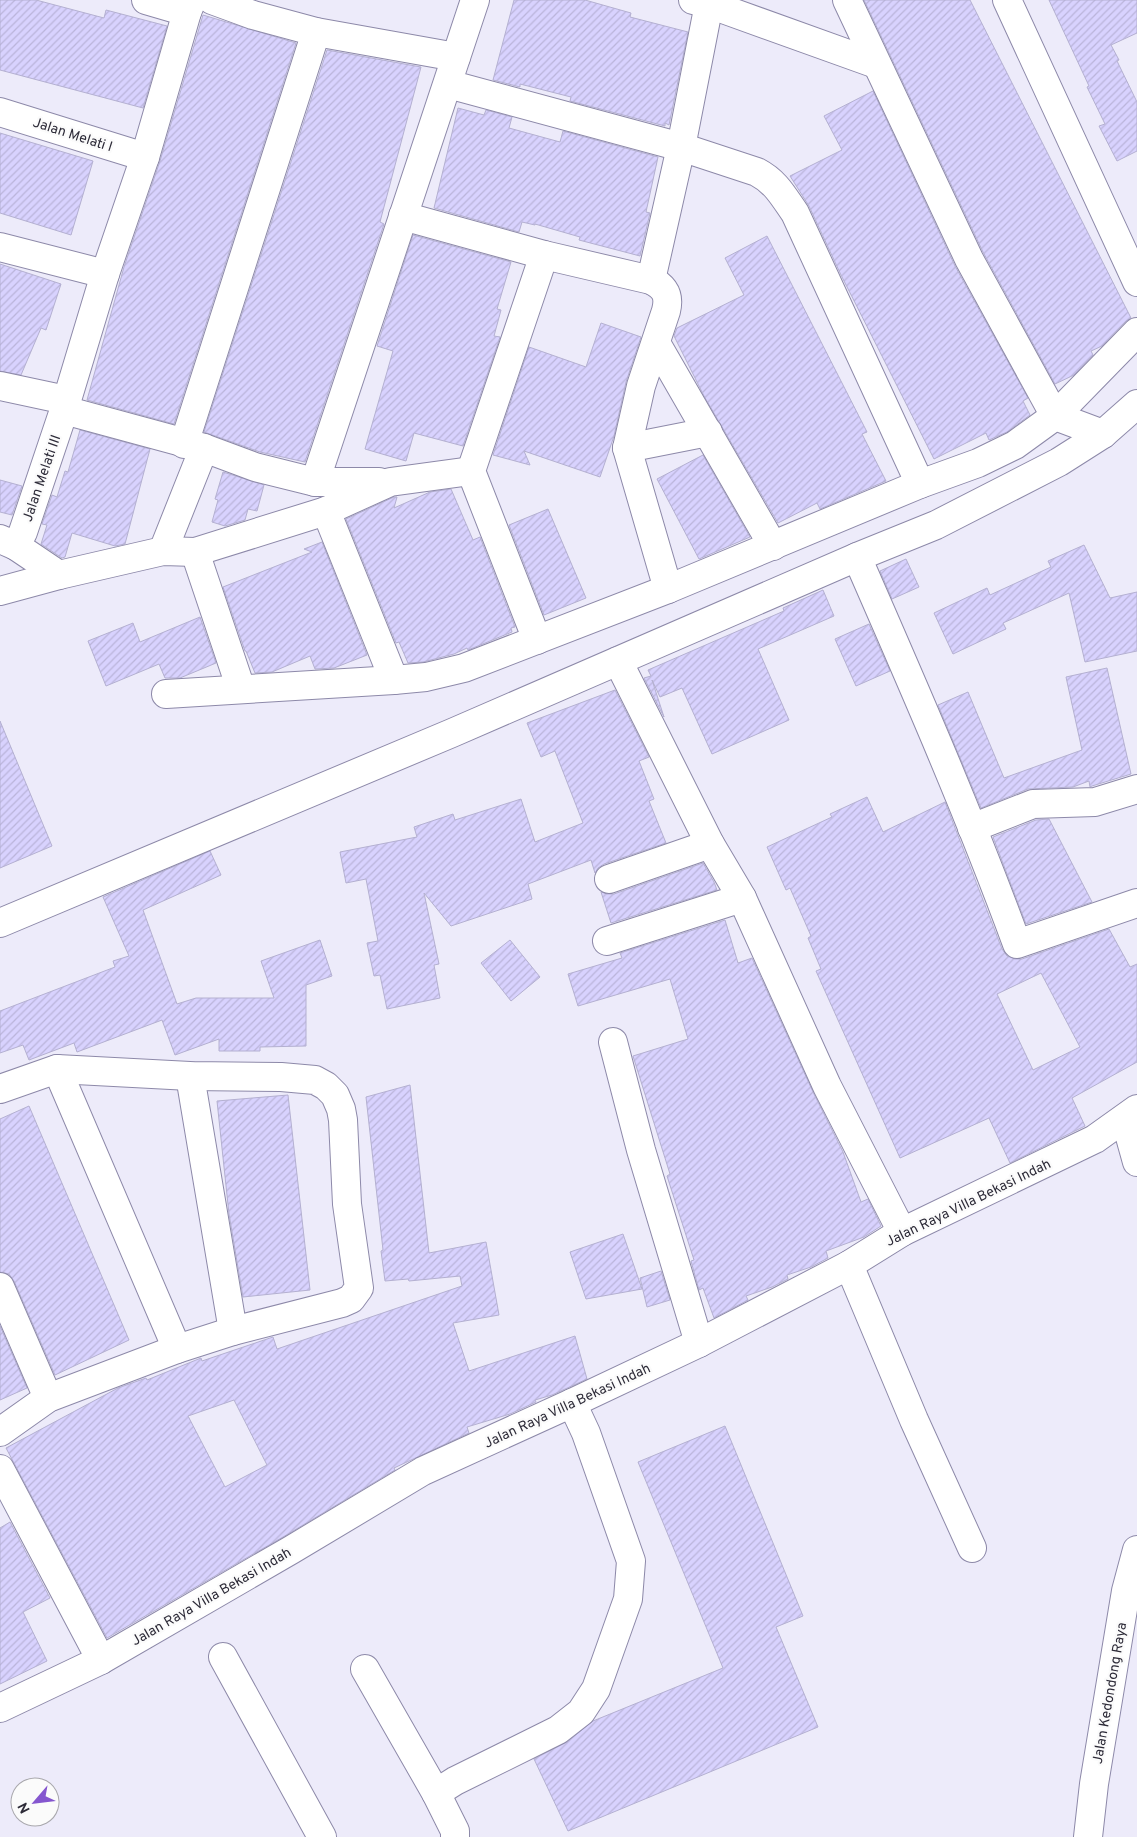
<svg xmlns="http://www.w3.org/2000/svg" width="1137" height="1837" viewBox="0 0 1137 1837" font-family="Overpass,sans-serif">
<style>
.building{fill:url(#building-hatch);stroke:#b4b0d1;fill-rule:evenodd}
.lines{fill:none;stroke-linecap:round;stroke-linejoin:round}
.minor-casing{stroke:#8d89a9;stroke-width:30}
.major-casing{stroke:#8d89a9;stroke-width:30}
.minor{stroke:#fff;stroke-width:28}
.major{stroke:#fff;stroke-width:28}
.labels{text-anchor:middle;stroke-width:4.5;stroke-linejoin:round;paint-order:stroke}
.street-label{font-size:14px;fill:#2d2b38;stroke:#fbfbfb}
</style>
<defs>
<pattern id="building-hatch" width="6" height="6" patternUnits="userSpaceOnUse" patternTransform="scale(1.25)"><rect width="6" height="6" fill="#d8d2fe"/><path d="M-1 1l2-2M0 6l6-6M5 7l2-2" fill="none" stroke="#bab4da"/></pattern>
</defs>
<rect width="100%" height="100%" fill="#edebfa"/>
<g class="building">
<path d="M0 0H36L104 18 106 10 167 26 143 108 0 70Z"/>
<path d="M514 0H585L631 13 630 17 688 32 669 125 665 123V126L570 101 571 97 520 84V87L493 80Z"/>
<path d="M864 0H970L1131 318 1126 321 1102 346 1091 351 1093 355 1074 375 1055 384 983 252Z"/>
<path d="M1049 0H1137V33L1111 45 1119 60 1117 61 1137 102V151L1117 161 1099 126 1105 124 1087 87 1089 86Z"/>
<path d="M203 15 296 43 174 424 87 400 124 267 160 161Z"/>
<path d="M327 50 421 67 380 222 384 224 305 462 260 452 204 432Z"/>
<path d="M873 91 955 266 1028 398 1023 401 1030 415 1007 432 989 440 986 433 934 459 841 275 809 206 790 176 842 150 824 116Z"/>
<path d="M458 108 484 115 486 110 512 117 509 128 560 142 563 131 658 157 646 212 650 213 640 256 579 240 580 237 535 224V225L522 222 519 232 434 208Z"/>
<path d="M0 133 93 161 71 235 0 213Z"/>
<path d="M413 235 511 262 497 309 501 310 494 336 500 337 463 446 414 433 406 461 365 449 393 351 377 346Z"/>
<path d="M767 236 867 432 862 434 886 481 820 509 817 503 778 523 704 396 674 336 677 328 744 295 725 258Z"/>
<path d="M0 264 61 284 46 330 41 328 21 375 0 371Z"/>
<path d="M601 323 641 337 626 382 614 436 600 477 524 451 530 465 493 455 529 347 586 367Z"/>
<path d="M80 430 150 449 125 544 115 546 72 533 65 557 62 558 41 544 47 525 42 524 52 495 57 497 65 471 68 472Z"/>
<path d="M703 455 750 537 699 559 657 479Z"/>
<path d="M223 472 264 485 257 511 248 509 245 520 225 526 212 522 218 500 215 499Z"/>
<path d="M0 480 22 486 12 515 0 512Z"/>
<path d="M451 489 473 540 480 537 515 627 511 628 512 632 468 650 467 648 454 654 423 662 408 663 399 642 396 643 346 519 394 497H397L394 508 430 492Z"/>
<path d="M548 509 586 598 544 615 509 525Z"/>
<path d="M322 542 367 655 334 668 315 669 310 656 272 672 255 673 246 651H245L223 587 312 552 304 549Z"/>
<path d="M1084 545 1110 598 1137 592V651L1085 662 1069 593 1003 623 1006 629 953 654 934 613 987 588 990 595 1051 567 1048 561Z"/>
<path d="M906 559 919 587 892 599 880 571Z"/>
<path d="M823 590 834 616 758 649 789 720 712 754 682 688 660 697 652 680 664 717 644 678 651 676 648 670 784 611 783 608Z"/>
<path d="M200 617 216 663 180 678H165L159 664 106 686 88 641 133 623 140 642Z"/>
<path d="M869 624 890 671 856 686 835 639Z"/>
<path d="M1107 668 1131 774 1092 786 1090 787 1089 781 1073 787 1028 789 981 808 938 705 968 692 1004 778 1082 750 1066 677Z"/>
<path d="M615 690 649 757 639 761 654 799 649 801 666 843 604 864 598 868 595 873 591 860 528 884 532 899 451 926 424 893 439 964 434 965 440 998 387 1009 380 975 374 976 367 943 378 941 366 879 346 883 340 852 417 837 414 827 453 814 455 820 521 799 535 842 583 823 555 751 541 757 527 723Z"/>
<path d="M0 721 52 846 0 868Z"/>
<path d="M867 797 883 832 945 802 1002 949 1007 956 1015 959H1022L1109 929 1130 967 1137 964V1062L1072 1098 1085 1126 1010 1163 989 1118 900 1158 816 971 821 969 808 938 811 936 790 888 786 890 767 847 832 817 830 814ZM1041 973 1080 1047 1033 1070 997 994Z"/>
<path d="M1049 819 1092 902 1026 924 993 837 1036 820Z"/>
<path d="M210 851 221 875 143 910 177 1004 196 998H274L261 961 320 940 332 976 306 985V1046L260 1047V1051H219V1039L175 1055 162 1020 77 1052 74 1043 29 1060 23 1045 0 1053V1011L115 967 113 961 129 956 103 897Z"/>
<path d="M703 863 714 882 717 890 611 923 601 892 607 894H614Z"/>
<path d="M725 920 738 963 752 958 813 1092 843 1152 861 1202 868 1199 881 1226 864 1237 826 1251 828 1258 811 1267 787 1275 788 1279 772 1287 746 1296 748 1300 714 1318 703 1288 699 1290 691 1261 694 1260 667 1176 670 1174 633 1056 688 1039 670 979 578 1006 568 974 622 958 620 953Z"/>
<path d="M510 940 540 977 511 1001 481 963Z"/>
<path d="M410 1085 429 1253 486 1242 499 1315 453 1323 469 1371 575 1336 587 1379 552 1395 535 1400 536 1402 510 1414 467 1427 469 1433 394 1468 395 1470 283 1537 107 1638 6 1448 118 1388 146 1378 147 1380 201 1358 202 1361 273 1337 277 1349 462 1286 460 1276 409 1281 408 1279 385 1281 381 1251 383 1250 366 1097ZM234 1400 267 1465 225 1487 188 1416Z"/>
<path d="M288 1095 310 1290 243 1297 229 1214 217 1101Z"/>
<path d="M29 1106 129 1340 55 1375 14 1281 9 1274 0 1272V1119Z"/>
<path d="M623 1234 642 1289 586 1299 570 1252Z"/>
<path d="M661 1271 670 1300 647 1307 640 1278Z"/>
<path d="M0 1326 27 1388 0 1400Z"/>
<path d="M725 1426 803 1616 776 1627 818 1727 568 1831 534 1759 567 1742 593 1721 723 1668 638 1462Z"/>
<path d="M10 1522 50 1598 23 1612 47 1661 0 1684V1528Z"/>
</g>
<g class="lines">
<defs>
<g id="minor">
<path d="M146 0 187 12"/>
<path d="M212 0 253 15 316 32 456 57"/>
<path d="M693 0 709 4 876 64"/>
<path d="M847 0 969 259 1055 416 1103 434"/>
<path d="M1007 0 1137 282"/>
<path d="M448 84 681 147 757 172C776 182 783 196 795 213L920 484"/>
<path d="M0 112 145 157"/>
<path d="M403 216 544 255 651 280C665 287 670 295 666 311L641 386 627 448 668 589"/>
<path d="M0 247 105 274"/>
<path d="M651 280 681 147 709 4"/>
<path d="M656 343 773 546"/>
<path d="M0 386 66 400"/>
<path d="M64 410 204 448 255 467 315 482H379"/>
<path d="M184 444 316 32"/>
<path d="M627 448 708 432"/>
<path d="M315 482 475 0"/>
<path d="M326 511 394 680"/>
<path d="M0 539 16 546 59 575"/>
<path d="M16 546 23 532 64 410 105 274 145 157 187 12 192 0"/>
<path d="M163 551 204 448"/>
<path d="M195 552 241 689"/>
<path d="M857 557C913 685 969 813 1017 944L1137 903"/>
<path d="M0 591 59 575 163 551 195 552 326 511 390 482 471 471"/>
<path d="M537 640 471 471 544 255"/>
<path d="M618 661 710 844 742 898 827 1086 902 1232"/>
<path d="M166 694 394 680 426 677 464 668 668 589 920 484 978 463 1015 445 1055 416 1137 332"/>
<path d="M972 828 1033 804 1095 802 1137 789"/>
<path d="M609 879 710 844"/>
<path d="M0 923 452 733 857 557 936 525 1059 462 1103 434 1137 404"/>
<path d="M607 941 742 898"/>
<path d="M613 1042 641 1150 699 1343"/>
<path d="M57 1069 177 1349"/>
<path d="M190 1076 233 1331"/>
<path d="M0 1089 57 1069 190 1076 281 1077 315 1080 326 1086 335 1095 341 1109 343 1120 347 1204 359 1288 351 1299 342 1303 233 1331 177 1349 48 1398 0 1432"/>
<path d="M1125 1119 1137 1162"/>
<path d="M849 1265 914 1420 972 1548"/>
<path d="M0 1287 48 1398"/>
<path d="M0 1469 101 1660"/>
<path d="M223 1657 322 1837"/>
<path d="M365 1669 436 1793 455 1781 558 1730 581 1712 596 1689 628 1599 631 1561 586 1433 572 1403"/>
<path d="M436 1793 455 1831V1837"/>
<path d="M1088 1837 1094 1784 1126 1591 1137 1550"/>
</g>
<path id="major" d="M0 1708 101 1660 291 1550 423 1471 572 1403 699 1343 849 1265 902 1232 1095 1139 1137 1109"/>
</defs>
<use href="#minor" class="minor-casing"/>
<use href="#major" class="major-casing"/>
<use href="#minor" class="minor"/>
<use href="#major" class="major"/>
</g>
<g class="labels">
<g class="street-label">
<text transform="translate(73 134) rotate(18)" y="5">Jalan Melati I</text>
<text transform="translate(41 478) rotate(-71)" y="5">Jalan Melati III</text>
<text transform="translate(968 1202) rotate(-26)" y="5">Jalan Raya Villa Bekasi Indah</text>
<text transform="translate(567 1405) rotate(-25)" y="5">Jalan Raya Villa Bekasi Indah</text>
<text transform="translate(211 1596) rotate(-30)" y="5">Jalan Raya Villa Bekasi Indah</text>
<text transform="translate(1109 1693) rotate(-80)" y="5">Jalan Kedondong Raya</text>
</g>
</g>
<g transform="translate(35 1802) rotate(242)"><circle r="24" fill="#fbfbfb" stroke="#a9a8ad"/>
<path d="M0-4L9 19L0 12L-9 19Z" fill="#8556cf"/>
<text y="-8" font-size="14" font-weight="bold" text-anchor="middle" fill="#2d2b38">N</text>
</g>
</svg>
